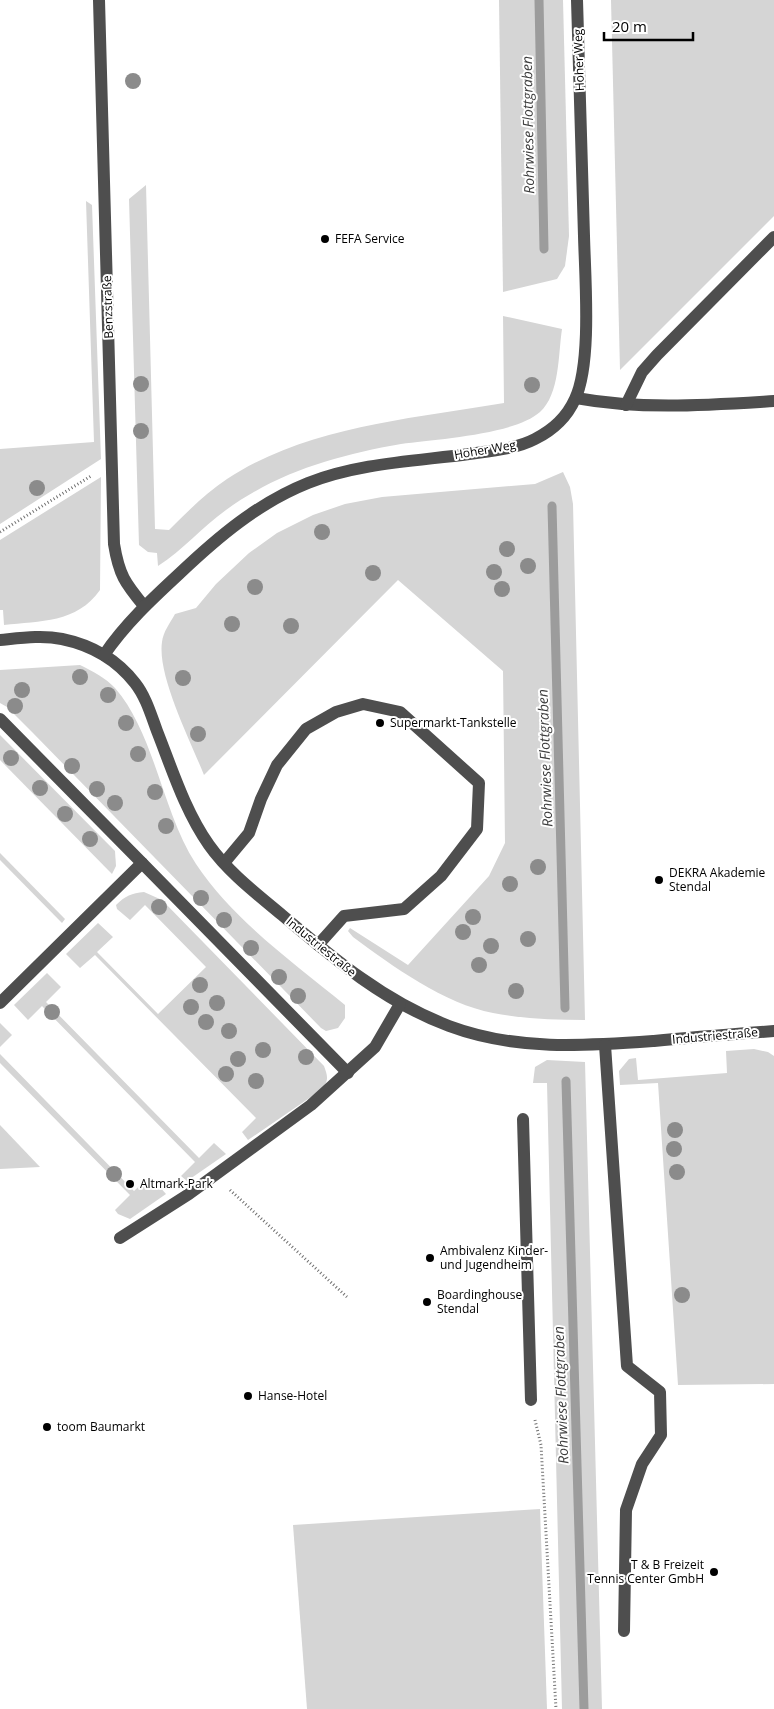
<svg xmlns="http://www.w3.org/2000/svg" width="774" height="1709" viewBox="0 0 774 1709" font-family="'Open Sans',sans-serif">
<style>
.green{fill:#d5d5d5}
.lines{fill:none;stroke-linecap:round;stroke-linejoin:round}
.stream{stroke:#9c9c9c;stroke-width:9}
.path{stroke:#707070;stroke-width:3;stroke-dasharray:1 2.5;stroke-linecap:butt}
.minor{stroke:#4e4e4e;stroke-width:12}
.tree{fill:#8b8b8b}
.poi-dot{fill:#000;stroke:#fff;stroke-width:2}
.labels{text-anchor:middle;stroke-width:4;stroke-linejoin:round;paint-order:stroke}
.street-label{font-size:12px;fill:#000;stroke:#fff}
.poi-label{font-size:12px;fill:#000;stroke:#fff;text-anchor:start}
.water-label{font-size:14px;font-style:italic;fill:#3d3d3d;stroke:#fff}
</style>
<rect width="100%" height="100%" fill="#fff"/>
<g class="green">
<path d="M499 0H563L569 236 565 266 557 279 503 292Z"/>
<path d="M611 0H774V216L620 370Z"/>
<path d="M146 185 155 529 169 530C187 512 206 493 227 479 308 426 411 419 504 403L503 316 562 329C558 355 560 394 540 412 514 435 436 439 401 444 338 455 278 472 226 510 202 527 183 550 158 566L157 553 148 552 139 545 129 199Z"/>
<path d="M86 201 92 205 101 459 0 524V449L94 442Z"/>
<path d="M563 472 570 487 573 504 585 1020C554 1020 524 1019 493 1013 445 1004 392 966 353 937L348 931 350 928 408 965 489 876 505 843 503 671 398 580 204 775C191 742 157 676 162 642 163 632 170 623 175 614L196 608 216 584 249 553 277 533 313 515 345 504 382 497 535 484Z"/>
<path d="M101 477 100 590C77 623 40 621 4 625L3 610H0V540Z"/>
<path d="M80 665C92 671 106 678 115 688 155 734 162 812 196 864 234 921 293 962 345 1005V1018L338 1028 326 1031 321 1028 33 733 7 707 0 703V670Z"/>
<path d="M0 735 115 851 116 866 112 874 0 760Z"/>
<path d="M0 853 65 919 62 923 0 860Z"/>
<path d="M144 892 162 900 324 1066C328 1077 329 1081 321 1090L248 1140 242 1132 256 1118 95 955 80 968 66 954 98 923 113 937 97 952 158 1014 206 967 145 905 130 920 117 909 116 905C125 896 132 893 144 892Z"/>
<path d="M47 973 61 987 46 1002 199 1158 214 1143 226 1154 187 1181 181 1176 195 1162 42 1006 28 1020 14 1005Z"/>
<path d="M0 1023 12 1035 0 1047Z"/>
<path d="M754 1049 768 1052 774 1056V1384L678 1385 658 1083 620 1085 619 1071 629 1059 636 1058 638 1080 727 1073 726 1051Z"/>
<path d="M0 1054 134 1191 150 1176 166 1194 130 1219 118 1214 115 1210 130 1195 0 1063Z"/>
<path d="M547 1060 585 1062 602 1709H562L547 1083H533L535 1067Z"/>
<path d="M0 1125 40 1167 0 1169Z"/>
<path d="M540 1509 547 1709H307L293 1525Z"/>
</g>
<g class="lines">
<g class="stream">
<path d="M539 0 544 249"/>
<path d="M552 506 565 1008"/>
<path d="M566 1081 584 1709"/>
</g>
<g class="path">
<path d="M0 532 91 476"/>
<path d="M230 1190 347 1297"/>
<path d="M535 1420 541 1445 556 1709"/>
</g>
<g class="minor">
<path d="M99 0 114 544C119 575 125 583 144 606"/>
<path d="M576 398C641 410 708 405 774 401"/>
<path d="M626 405 642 372 657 355 774 237"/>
<path d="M0 640C21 638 42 635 62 639 91 645 117 660 135 683 146 697 151 715 157 731 172 769 185 811 209 845 228 872 257 894 282 915 334 959 385 1002 449 1026 516 1051 584 1046 654 1041 694 1037 734 1034 774 1031"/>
<path d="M104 655C125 624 152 599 179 574 218 537 258 503 308 483 358 463 417 461 469 454 491 451 516 449 535 439 553 430 567 417 575 399 592 363 585 278 584 236 582 158 580 79 577 0"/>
<path d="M0 719 142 863"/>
<path d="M224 863 249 833 261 799 277 765 306 729 336 712 363 704 400 712 479 783 477 829 441 876 404 909 344 916 318 945"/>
<path d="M0 1003 142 863 348 1073"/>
<path d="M605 1045 627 1366 660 1392 661 1435 642 1464 626 1510 624 1631"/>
<path d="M523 1119 531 1400"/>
<path d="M120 1238 189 1194 311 1105 375 1047 400 1004"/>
</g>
</g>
<g class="tree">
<circle cx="133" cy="81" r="8"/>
<circle cx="141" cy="384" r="8"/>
<circle cx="532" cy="385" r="8"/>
<circle cx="141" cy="431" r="8"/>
<circle cx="37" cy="488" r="8"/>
<circle cx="322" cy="532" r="8"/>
<circle cx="507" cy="549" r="8"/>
<circle cx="528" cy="566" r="8"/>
<circle cx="494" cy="572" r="8"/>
<circle cx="373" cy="573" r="8"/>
<circle cx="255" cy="587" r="8"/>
<circle cx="502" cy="589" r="8"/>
<circle cx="232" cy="624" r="8"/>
<circle cx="291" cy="626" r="8"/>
<circle cx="80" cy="677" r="8"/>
<circle cx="183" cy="678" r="8"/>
<circle cx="22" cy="690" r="8"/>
<circle cx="108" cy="695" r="8"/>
<circle cx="15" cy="706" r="8"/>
<circle cx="126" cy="723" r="8"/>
<circle cx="198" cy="734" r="8"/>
<circle cx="138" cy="754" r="8"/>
<circle cx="11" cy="758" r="8"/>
<circle cx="72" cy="766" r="8"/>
<circle cx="40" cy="788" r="8"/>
<circle cx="97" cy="789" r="8"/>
<circle cx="155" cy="792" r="8"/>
<circle cx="115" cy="803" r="8"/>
<circle cx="65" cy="814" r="8"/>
<circle cx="166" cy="826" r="8"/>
<circle cx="90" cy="839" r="8"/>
<circle cx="538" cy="867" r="8"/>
<circle cx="510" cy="884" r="8"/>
<circle cx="201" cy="898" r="8"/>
<circle cx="159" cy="907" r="8"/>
<circle cx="473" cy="917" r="8"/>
<circle cx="224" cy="920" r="8"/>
<circle cx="463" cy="932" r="8"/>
<circle cx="528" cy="939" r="8"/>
<circle cx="491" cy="946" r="8"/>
<circle cx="251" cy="948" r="8"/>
<circle cx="479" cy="965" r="8"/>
<circle cx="279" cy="977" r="8"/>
<circle cx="200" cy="985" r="8"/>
<circle cx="516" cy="991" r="8"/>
<circle cx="298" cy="996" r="8"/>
<circle cx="217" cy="1003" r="8"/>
<circle cx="191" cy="1007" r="8"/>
<circle cx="52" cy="1012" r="8"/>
<circle cx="206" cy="1022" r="8"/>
<circle cx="229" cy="1031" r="8"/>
<circle cx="263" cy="1050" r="8"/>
<circle cx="306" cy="1057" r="8"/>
<circle cx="238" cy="1059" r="8"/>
<circle cx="226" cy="1074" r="8"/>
<circle cx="256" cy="1081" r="8"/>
<circle cx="675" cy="1130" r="8"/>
<circle cx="674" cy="1149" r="8"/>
<circle cx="677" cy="1172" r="8"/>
<circle cx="114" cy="1174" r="8"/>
<circle cx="682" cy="1295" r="8"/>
</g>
<g class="poi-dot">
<circle cx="325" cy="239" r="5"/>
<circle cx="380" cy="723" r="5"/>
<circle cx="659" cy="880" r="5"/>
<circle cx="130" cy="1184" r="5"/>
<circle cx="430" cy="1258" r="5"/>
<circle cx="427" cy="1302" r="5"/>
<circle cx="248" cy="1396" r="5"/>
<circle cx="47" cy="1427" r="5"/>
<circle cx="714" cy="1572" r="5"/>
</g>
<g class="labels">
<g class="street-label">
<text transform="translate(579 60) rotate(-92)" y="4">Hoher Weg</text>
<text transform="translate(108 307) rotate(-92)" y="4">Benzstraße</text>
<text transform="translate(485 450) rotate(-10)" y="4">Hoher Weg</text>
<text transform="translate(321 947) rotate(39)" y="4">Industriestraße</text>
<text transform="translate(715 1036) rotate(-5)" y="4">Industriestraße</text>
</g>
<g class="poi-label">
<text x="335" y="243">FEFA Service</text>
<text x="390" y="727">Supermarkt-Tankstelle</text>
<text x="669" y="877">DEKRA Akademie<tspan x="669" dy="14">Stendal</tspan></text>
<text x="140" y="1188">Altmark-Park</text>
<text x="440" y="1255">Ambivalenz Kinder-<tspan x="440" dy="14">und Jugendheim</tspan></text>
<text x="437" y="1299">Boardinghouse<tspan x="437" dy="14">Stendal</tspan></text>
<text x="258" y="1400">Hanse-Hotel</text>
<text x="57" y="1431">toom Baumarkt</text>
<text x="704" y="1569" text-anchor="end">T &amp; B Freizeit<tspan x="704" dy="14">Tennis Center GmbH</tspan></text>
</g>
<g class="water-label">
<text transform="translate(528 125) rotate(-91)" y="5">Rohrwiese Flottgraben</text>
<text transform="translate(545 758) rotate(-92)" y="5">Rohrwiese Flottgraben</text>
<text transform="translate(561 1395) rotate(-92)" y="5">Rohrwiese Flottgraben</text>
</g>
</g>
<path d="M604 32v8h89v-8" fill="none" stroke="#000000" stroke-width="2.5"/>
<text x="612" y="32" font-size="15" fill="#000000" stroke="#ffffff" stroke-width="4" paint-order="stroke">20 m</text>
</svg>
